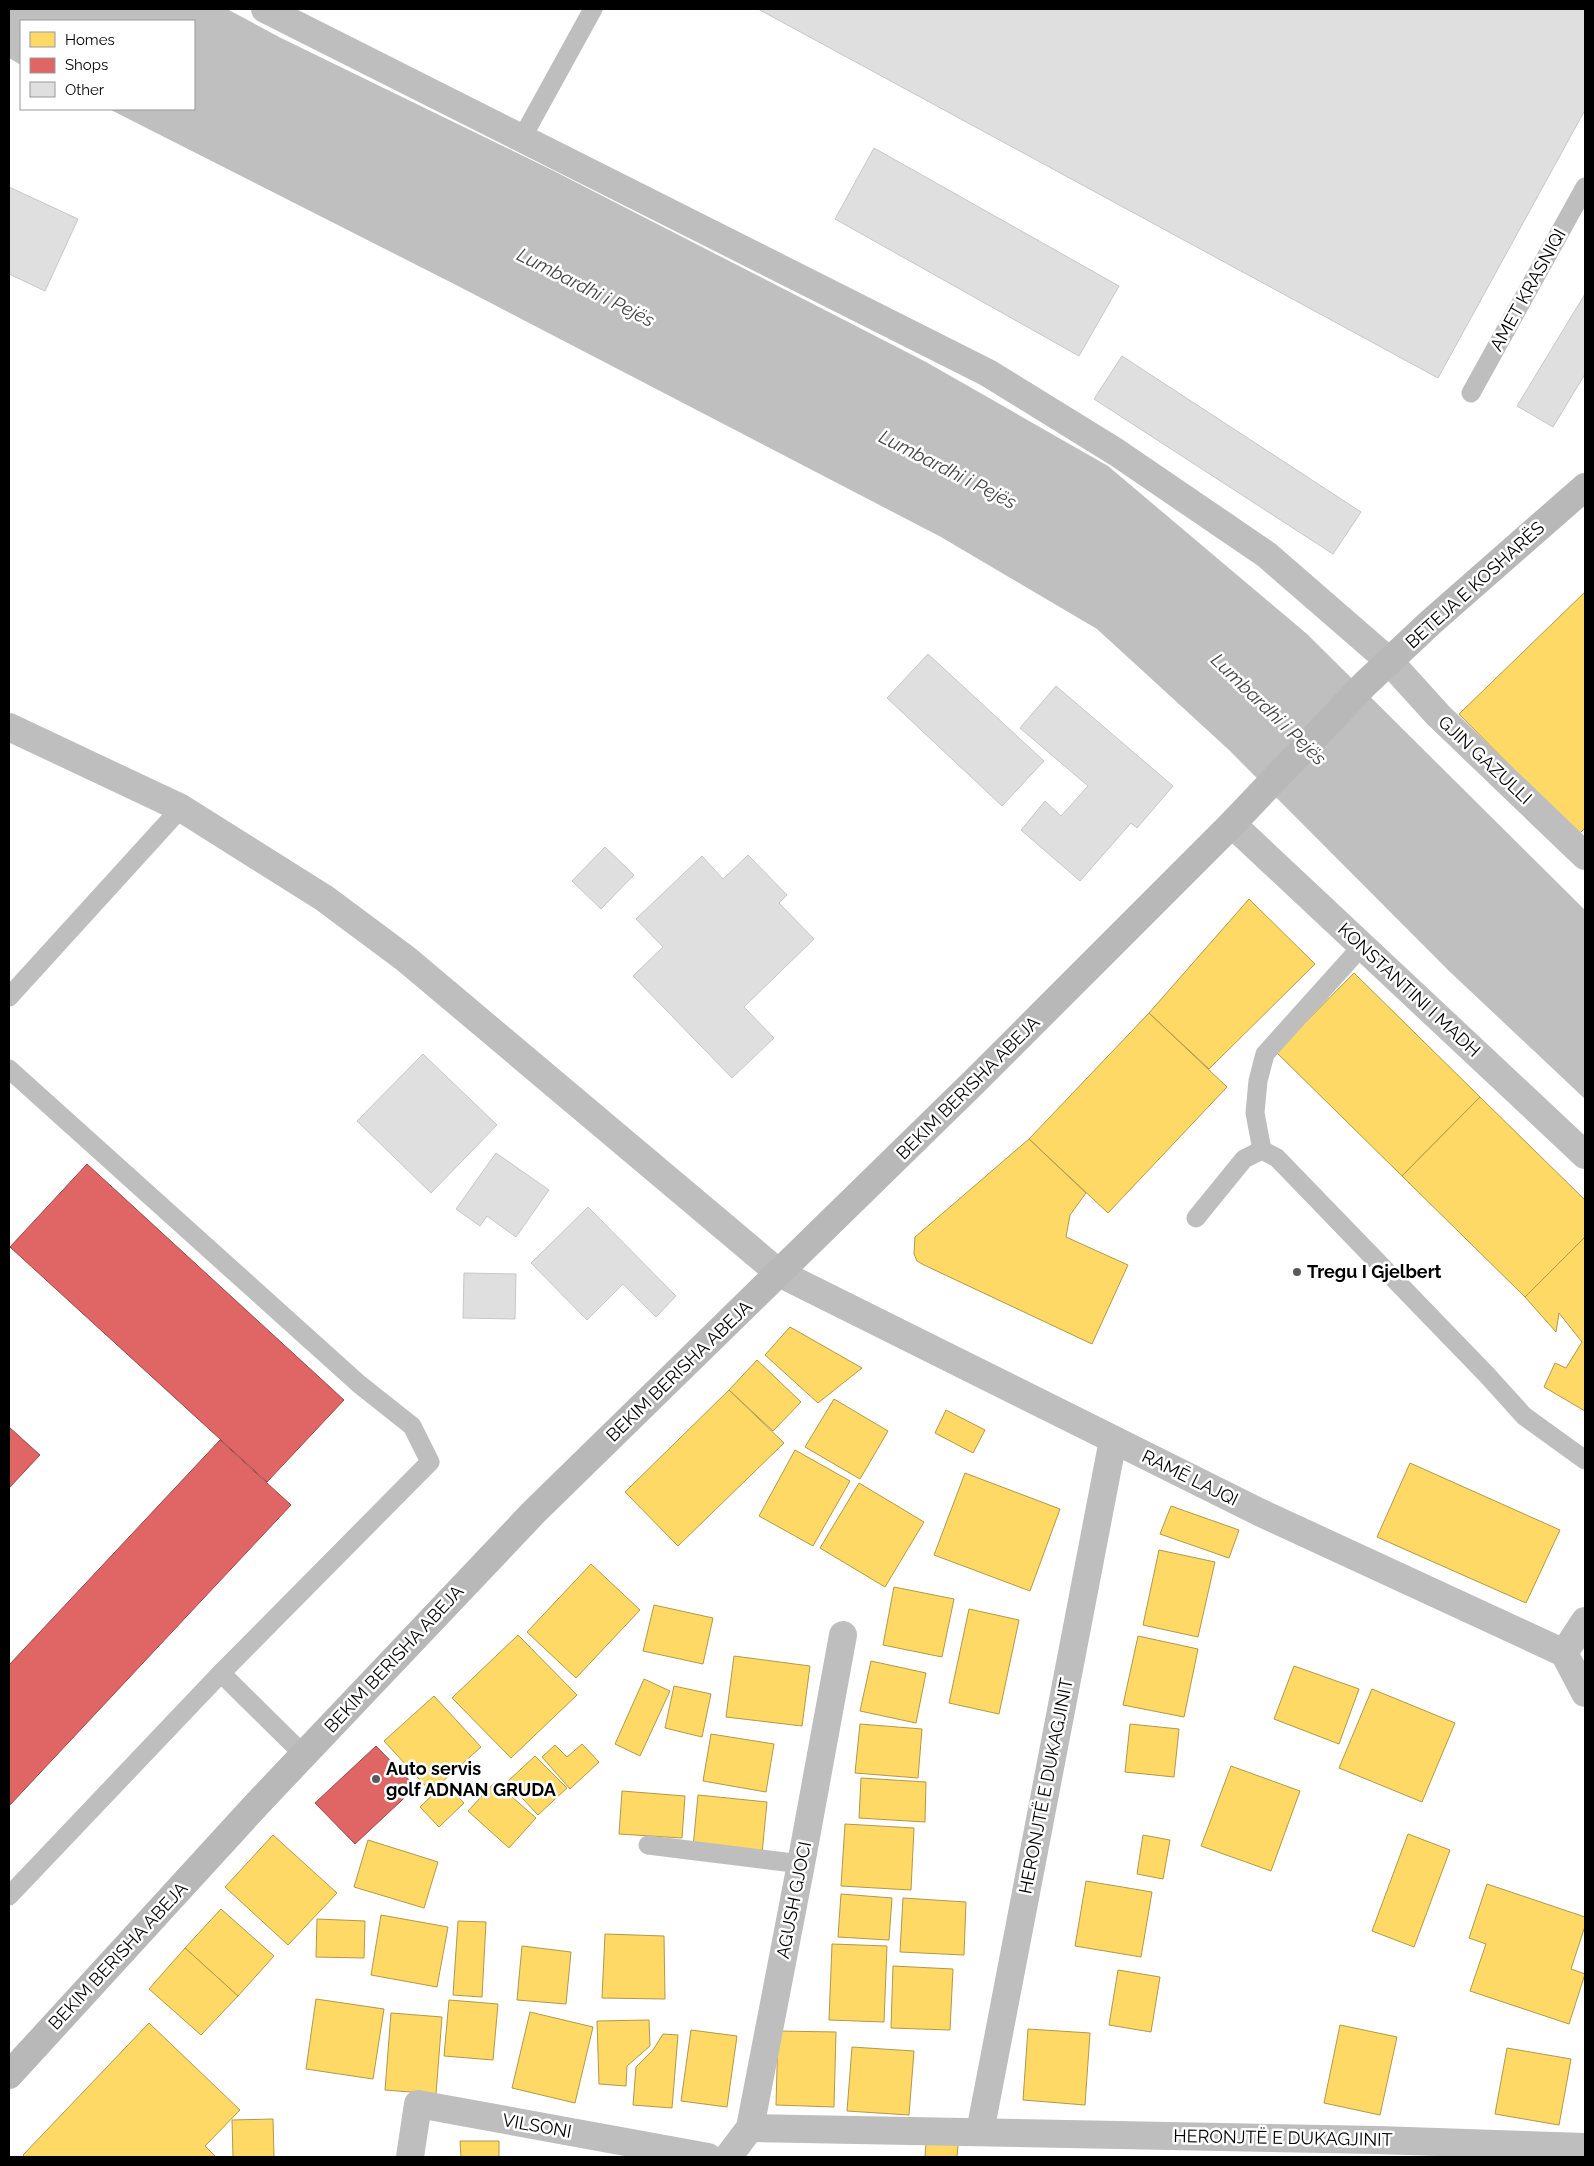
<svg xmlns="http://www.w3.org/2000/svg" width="1594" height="2166" viewBox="0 0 1594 2166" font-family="Raleway,sans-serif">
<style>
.water{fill:#bfbfbf}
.homes{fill:#ffd966;stroke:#b29847}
.shops{fill:#e06666;stroke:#9d4747}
.building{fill:#dfdfdf;stroke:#c7c7c7}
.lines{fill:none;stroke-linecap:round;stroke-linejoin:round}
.lane{stroke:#bebebe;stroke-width:19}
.street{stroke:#bebebe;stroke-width:28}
.secondary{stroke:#b8b8b8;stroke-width:28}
.poi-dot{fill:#595959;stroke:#fff;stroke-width:2}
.labels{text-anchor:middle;stroke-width:5;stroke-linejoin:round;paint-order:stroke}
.street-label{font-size:18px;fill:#000;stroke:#fff}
.poi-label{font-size:18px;font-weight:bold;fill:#000;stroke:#fff;text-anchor:start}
.water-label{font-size:19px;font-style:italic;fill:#444;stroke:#fff}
</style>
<rect width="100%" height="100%" fill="#fff"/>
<path class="water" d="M9 9H227L279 37 552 170 926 362 1108 466 1307 634 1585 910V1099L1449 971 1229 750 1097 629 941 537 458 286 109 109H194V21H21V65L9 58Z"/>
<g class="homes">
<path d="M1585 592V828L1578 835 1459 714Z"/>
<path d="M1249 899 1315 964 1209 1069 1149 1013Z"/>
<path d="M1354 973 1480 1097 1402 1176 1276 1052Z"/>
<path d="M1149 1013 1227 1087 1108 1213 1029 1139Z"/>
<path d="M1480 1097 1585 1200V1237L1525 1297 1402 1176Z"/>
<path d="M1029 1139 1086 1193 1070 1215 1066 1237 1128 1265 1092 1344 924 1265 917 1261 914 1254 915 1237Z"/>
<path d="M1585 1237V1411L1544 1387 1555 1363 1566 1368 1582 1342 1559 1313 1556 1332 1525 1297Z"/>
<path d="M790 1327 862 1368 818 1403 765 1355Z"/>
<path d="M757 1360 801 1402 773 1431 729 1390Z"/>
<path d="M729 1390 784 1443 678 1546 625 1492Z"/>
<path d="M834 1399 888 1431 860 1479 805 1447Z"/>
<path d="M946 1410 985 1430 973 1453 935 1433Z"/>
<path d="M795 1450 850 1481 813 1546 759 1516Z"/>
<path d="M1410 1463 1560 1530 1526 1603 1377 1537Z"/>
<path d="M965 1473 1060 1509 1030 1591 934 1555Z"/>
<path d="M859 1483 924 1522 885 1587 820 1548Z"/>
<path d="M1171 1506 1239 1530 1229 1558 1160 1534Z"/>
<path d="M1159 1550 1215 1562 1198 1637 1143 1625Z"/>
<path d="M591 1564 640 1610 576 1678 527 1632Z"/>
<path d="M894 1587 954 1599 942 1657 883 1645Z"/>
<path d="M654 1605 713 1618 703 1664 643 1651Z"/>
<path d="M969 1609 1019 1620 999 1714 949 1703Z"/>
<path d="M518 1635 577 1695 511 1758 452 1698Z"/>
<path d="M1138 1636 1198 1649 1184 1717 1123 1705Z"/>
<path d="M734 1656 810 1666 802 1726 726 1717Z"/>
<path d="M871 1661 926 1673 916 1723 860 1711Z"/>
<path d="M1294 1666 1359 1689 1339 1744 1274 1719Z"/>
<path d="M644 1679 670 1691 640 1756 615 1744Z"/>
<path d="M674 1686 711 1694 702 1737 665 1728Z"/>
<path d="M1372 1689 1455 1723 1422 1802 1339 1768Z"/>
<path d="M434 1696 481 1747 431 1792 384 1741Z"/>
<path d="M860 1724 922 1729 918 1778 855 1773Z"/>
<path d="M1130 1724 1179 1729 1174 1777 1125 1772Z"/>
<path d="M711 1734 774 1744 766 1792 703 1781Z"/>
<path d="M582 1744 599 1762 570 1789 542 1757 555 1745 567 1757Z"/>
<path d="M535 1756 567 1788 538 1815 507 1782Z"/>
<path d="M1231 1766 1300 1791 1271 1871 1201 1846Z"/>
<path d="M861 1778 926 1782 925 1822 859 1818Z"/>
<path d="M495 1782 536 1818 509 1848 468 1811Z"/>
<path d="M445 1783 464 1803 439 1827 420 1807Z"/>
<path d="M622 1791 685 1796 682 1838 619 1834Z"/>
<path d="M698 1795 767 1802 762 1854 693 1847Z"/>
<path d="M845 1824 914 1828 911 1890 841 1886Z"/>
<path d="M1408 1834 1450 1850 1414 1947 1372 1931Z"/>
<path d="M273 1835 337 1893 288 1945 225 1887Z"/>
<path d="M1143 1835 1170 1840 1163 1879 1137 1874Z"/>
<path d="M368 1840 438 1862 424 1908 354 1887Z"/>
<path d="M1086 1881 1152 1892 1141 1957 1075 1946Z"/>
<path d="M1487 1884 1585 1917V1926L1571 1969 1585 1974 1569 2024 1470 1991 1486 1944 1469 1938Z"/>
<path d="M841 1894 892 1898 889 1940 838 1937Z"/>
<path d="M903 1898 966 1902 964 1955 900 1952Z"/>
<path d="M221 1909 274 1956 238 1996 185 1948Z"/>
<path d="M381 1915 448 1927 437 1987 371 1975Z"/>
<path d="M317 1919 365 1921 364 1958 316 1957Z"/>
<path d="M458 1921 486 1922 482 1997 453 1995Z"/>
<path d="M605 1934 664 1936 665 1999 602 1998Z"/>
<path d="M832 1944 887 1946 884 2022 829 2020Z"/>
<path d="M522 1946 571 1952 566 2004 517 2000Z"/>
<path d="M185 1948 238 1996 201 2035 149 1989Z"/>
<path d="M893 1966 953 1969 950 2030 891 2028Z"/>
<path d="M1118 1970 1160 1977 1151 2032 1109 2025Z"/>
<path d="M316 1999 384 2009 373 2079 306 2069Z"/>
<path d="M449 2000 498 2004 493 2060 444 2056Z"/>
<path d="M530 2012 593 2027 575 2103 512 2088Z"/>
<path d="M391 2013 442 2017 436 2094 385 2090Z"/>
<path d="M649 2020 650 2046 627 2066 626 2086 599 2084 597 2021Z"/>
<path d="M149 2023 240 2110 205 2146 216 2157H25L23 2155Z"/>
<path d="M1340 2025 1397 2037 1380 2115 1324 2103Z"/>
<path d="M1028 2029 1090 2033 1085 2105 1023 2100Z"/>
<path d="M691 2030 737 2036 727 2107 681 2101Z"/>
<path d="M778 2031 836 2032 834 2107 776 2105Z"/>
<path d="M663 2034 678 2035 672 2108 633 2105 636 2067 653 2050Z"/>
<path d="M852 2047 914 2051 909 2115 847 2111Z"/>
<path d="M1507 2048 1571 2059 1559 2125 1495 2114Z"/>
<path d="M273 2119 274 2157H233L232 2120Z"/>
<path d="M460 2141H499V2157H461Z"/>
<path d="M926 2143 958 2145 957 2157H925Z"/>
</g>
<g class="shops">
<path d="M87 1164 344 1400 267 1482 10 1247Z"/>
<path d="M9 1427 40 1455 9 1488Z"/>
<path d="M220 1440 291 1505 9 1806V1665Z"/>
<path d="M376 1746 416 1787 355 1844 315 1803Z"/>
</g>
<g class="building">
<path d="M758 9H1585V110L1438 378Z"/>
<path d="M874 148 1119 286 1079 356 835 219Z"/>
<path d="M9 187 78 219 45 291 9 274Z"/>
<path d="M1585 294V374L1553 427 1517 406Z"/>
<path d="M1122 356 1361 512 1333 554 1094 399Z"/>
<path d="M928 654 1044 761 1002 806 887 698Z"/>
<path d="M1056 686 1173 786 1137 828 1131 823 1080 881 1021 830 1045 801 1061 816 1088 786 1020 728Z"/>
<path d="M605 847 634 875 601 909 572 881Z"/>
<path d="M748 855 787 895 779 903 814 939 744 1007 774 1038 732 1078 633 976 663 947 636 919 702 856 723 879Z"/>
<path d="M423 1054 497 1125 431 1193 357 1121Z"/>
<path d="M496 1153 549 1190 516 1237 487 1216 480 1226 456 1209Z"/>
<path d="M588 1207 676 1296 656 1317 623 1284 587 1320 531 1263Z"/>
<path d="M464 1273 516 1274 515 1319 463 1318Z"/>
</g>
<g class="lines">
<g class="lane">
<path d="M522 138 593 9"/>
<path d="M1471 393 1585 187"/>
<path d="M9 997 181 808"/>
<path d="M9 1069 359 1384 412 1426 430 1462 221 1673 9 1896"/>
<path d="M1262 1150 1255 1113 1258 1081 1265 1054 1362 946"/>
<path d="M1196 1218 1244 1159 1262 1150 1277 1158 1487 1375 1524 1416 1585 1460"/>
<path d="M221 1673 304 1755"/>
<path d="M648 1845 801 1864"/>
</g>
<g class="street">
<path d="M265 9 988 373 1116 452 1267 555 1389 661 1438 715 1585 856"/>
<path d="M9 727 181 808 324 898 406 959 779 1273 1259 1512 1564 1653 1585 1693"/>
<path d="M1232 824 1585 1155"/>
<path d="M1564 1653 1585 1621"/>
<path d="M750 2128 1378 2140 1585 2147"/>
<path d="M980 2132 1113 1440"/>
<path d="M410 2157 418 2104 708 2157"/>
<path d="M728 2157 750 2128 801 1864 843 1635"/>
</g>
<path class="secondary" d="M9 2075 258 1803 534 1512 976 1080 1232 824 1365 684 1431 622 1585 487"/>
</g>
<g class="poi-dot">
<circle cx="1297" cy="1272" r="5"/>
<circle cx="376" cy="1779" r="5"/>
</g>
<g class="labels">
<g class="street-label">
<text transform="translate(1528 290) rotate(-61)" y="6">AMET KRASNIQI</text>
<text transform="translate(1475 585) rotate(-42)" y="6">BETEJA E KOSHARËS</text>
<text transform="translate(1485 760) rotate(43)" y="6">GJIN GAZULLI</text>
<text transform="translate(1409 990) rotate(43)" y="6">KONSTANTINI I MADH</text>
<text transform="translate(968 1088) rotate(-45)" y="6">BEKIM BERISHA ABEJA</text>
<text transform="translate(679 1371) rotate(-44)" y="6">BEKIM BERISHA ABEJA</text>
<text transform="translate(1190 1478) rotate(26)" y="6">RAMĒ LAJQI</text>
<text transform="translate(394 1659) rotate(-47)" y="6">BEKIM BERISHA ABEJA</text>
<text transform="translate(1046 1786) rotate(-79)" y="6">HERONJTË E DUKAGJINIT</text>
<text transform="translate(794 1900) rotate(-79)" y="6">AGUSH GJOCI</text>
<text transform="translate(118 1956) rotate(-47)" y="6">BEKIM BERISHA ABEJA</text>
<text transform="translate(537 2126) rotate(10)" y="6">VILSONI</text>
<text transform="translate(1283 2138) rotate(1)" y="6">HERONJTË E DUKAGJINIT</text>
</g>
<g class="poi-label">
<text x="1307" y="1278">Tregu I Gjelbert</text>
<text x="386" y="1775">Auto servis<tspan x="386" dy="21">golf ADNAN GRUDA</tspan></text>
</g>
<g class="water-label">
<text transform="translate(586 287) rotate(27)" y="7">Lumbardhi i Pejës</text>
<text transform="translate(948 469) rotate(27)" y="7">Lumbardhi i Pejës</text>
<text transform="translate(1269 709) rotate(44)" y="7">Lumbardhi i Pejës</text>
</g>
</g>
<rect width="1594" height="2166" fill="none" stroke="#000000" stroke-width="20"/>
<rect x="20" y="20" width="175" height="90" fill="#ffffff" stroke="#999999"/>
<rect x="30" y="32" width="25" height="15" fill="#ffd966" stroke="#999999"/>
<text x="65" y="45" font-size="15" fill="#000000">Homes</text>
<rect x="30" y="58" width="25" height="15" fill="#e06666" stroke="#999999"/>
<text x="65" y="70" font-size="15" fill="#000000">Shops</text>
<rect x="30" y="82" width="25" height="15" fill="#dfdfdf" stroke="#999999"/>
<text x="65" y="95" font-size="15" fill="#000000">Other</text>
</svg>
